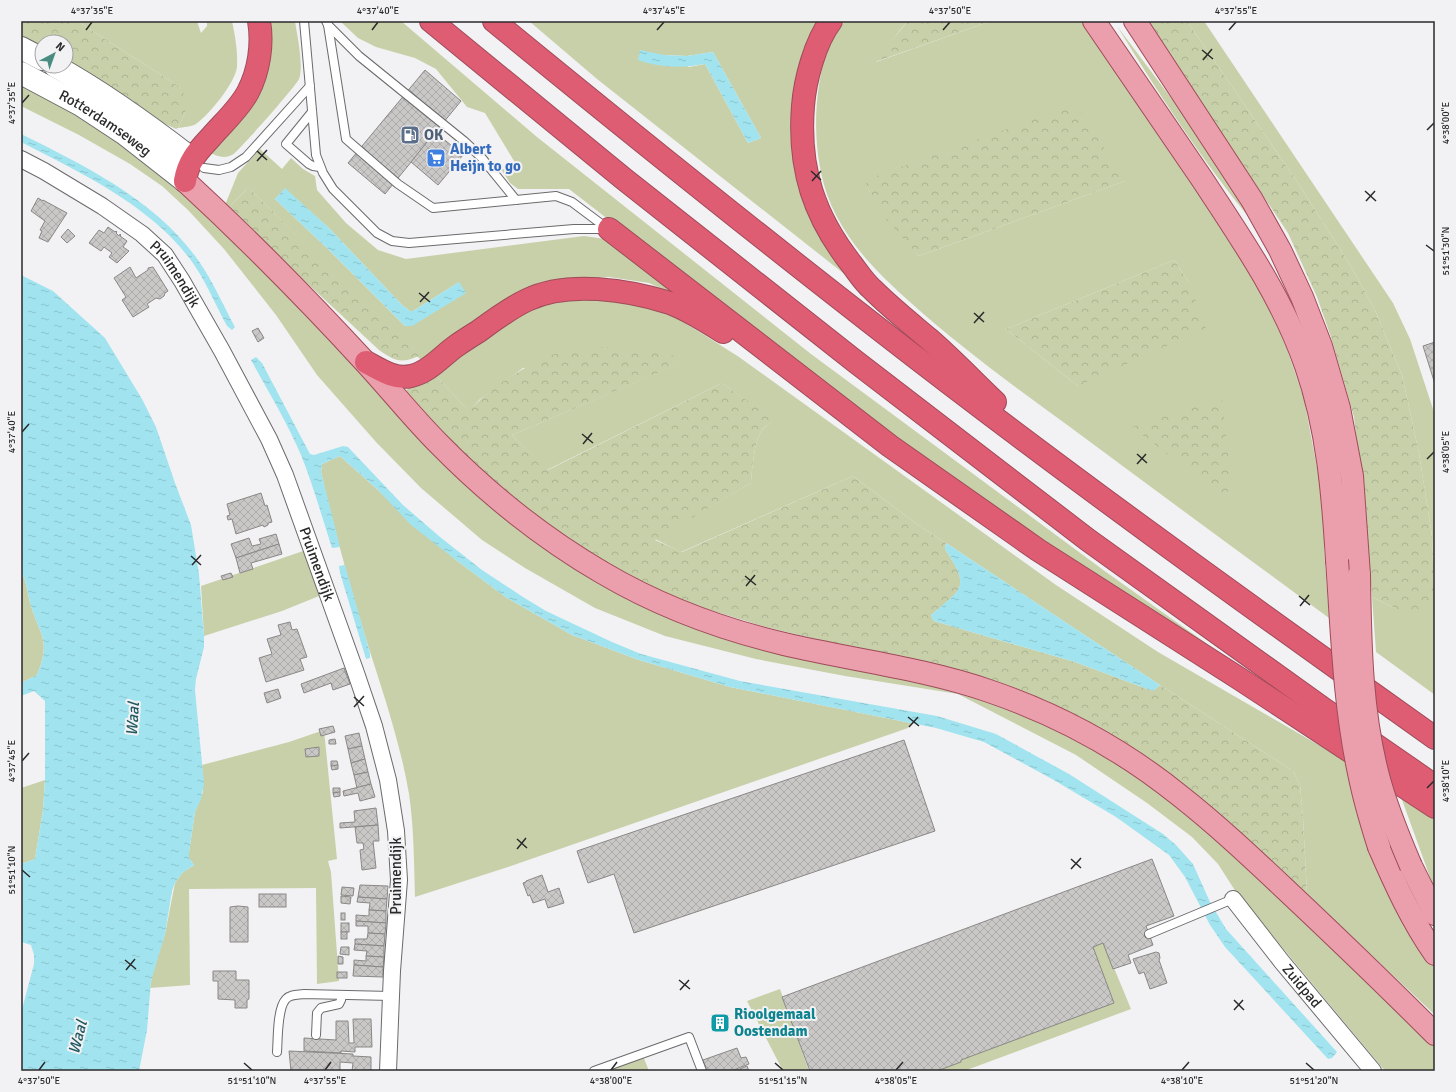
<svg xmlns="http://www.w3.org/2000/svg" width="1456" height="1092" viewBox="0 0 1456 1092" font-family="Signika,sans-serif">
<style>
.green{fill:#c8d0a9;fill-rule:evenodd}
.forest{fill:url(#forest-crowns)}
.water{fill:url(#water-ripples)}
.building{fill:url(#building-cross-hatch);stroke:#8a8886}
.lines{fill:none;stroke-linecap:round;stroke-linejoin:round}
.service-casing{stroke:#6b6b6d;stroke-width:10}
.minor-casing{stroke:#6b6b6d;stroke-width:18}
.secondary-casing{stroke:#6b6b6d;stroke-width:24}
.primary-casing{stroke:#9f4b5a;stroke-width:24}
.motorway-casing{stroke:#9f4b5a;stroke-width:24}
.service{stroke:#fff;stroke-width:8}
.minor{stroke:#fff;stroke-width:16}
.secondary{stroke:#fff;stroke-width:22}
.primary{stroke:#eb9eab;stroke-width:22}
.motorway{stroke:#de5d73;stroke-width:22}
.primary-bridge-casing{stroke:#9f4b5a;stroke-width:24;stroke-linecap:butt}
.primary-bridge{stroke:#eb9eab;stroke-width:22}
.ticks{fill:none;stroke:#2a2a2b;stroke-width:1.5}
.labels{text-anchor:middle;stroke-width:4;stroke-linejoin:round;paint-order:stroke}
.street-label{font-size:15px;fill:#2a2a2b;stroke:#f2f2f4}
.service-label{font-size:15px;font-weight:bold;fill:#4e5e75;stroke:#f2f2f4;text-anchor:start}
.shop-label{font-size:15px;font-weight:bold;fill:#366cbe;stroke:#f2f2f4;text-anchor:start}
.culture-label{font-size:15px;font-weight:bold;fill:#0d838f;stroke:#f2f2f4;text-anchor:start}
.water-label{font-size:16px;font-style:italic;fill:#215961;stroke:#f2f2f4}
.neatline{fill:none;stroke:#2a2a2b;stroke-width:1.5}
.ticks-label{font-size:10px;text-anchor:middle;fill:#2a2a2b}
</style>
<defs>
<pattern id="forest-crowns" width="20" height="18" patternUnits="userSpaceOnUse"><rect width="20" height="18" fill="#c8d0a9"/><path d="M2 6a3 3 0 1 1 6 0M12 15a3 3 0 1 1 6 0" fill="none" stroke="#acb392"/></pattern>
<pattern id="water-ripples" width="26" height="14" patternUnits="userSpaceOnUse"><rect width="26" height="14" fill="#a1e4ef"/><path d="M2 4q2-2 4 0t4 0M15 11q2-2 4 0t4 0" fill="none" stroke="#8bc4cd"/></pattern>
<pattern id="building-cross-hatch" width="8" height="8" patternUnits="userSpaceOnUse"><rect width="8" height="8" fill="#cac8c7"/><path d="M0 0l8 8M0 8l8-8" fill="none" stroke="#aeacab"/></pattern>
</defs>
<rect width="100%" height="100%" fill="#f2f2f4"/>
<g class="green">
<path d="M77 21H197L201 33 207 26V21H232C235 35 238 52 237 67 235 83 209 115 196 124 191 127 183 127 178 128L185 113 180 87Z"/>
<path d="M265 21H295C297 35 304 66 299 79 297 85 237 153 232 155 224 159 216 156 209 152L231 121Z"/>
<path d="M340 21H401L537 137 811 354 1106 572 1286 700 1284 702 883 432 569 189H518L510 183 501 169H519L485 113 467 107 436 69 415 58 376 47 358 38Z"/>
<path d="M529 21H819L793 122 852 280 597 79ZM713 52 761 138 748 143 705 64 689 67 664 55 687 56Z"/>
<path d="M845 21H908L900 30 876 62 991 21H1086L1231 235 1283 337 1304 399 1325 510 1324 548 1329 618C1242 554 1156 491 1070 427 1015 387 960 347 910 302 881 276 854 250 836 215 812 170 811 103 826 54 830 43 838 31 845 21ZM866 180 1125 181 919 256 906 240 869 191ZM1174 260 1189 282 1078 386 1006 329Z"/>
<path d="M1187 21H1204L1393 303 1410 339 1435 415V695L1376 652 1372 597 1394 608 1434 592 1432 536 1419 453 1402 375 1375 310 1352 268 1300 186Z"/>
<path d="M1117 26 1195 130 1229 180 1251 220C1201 159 1158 93 1117 26Z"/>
<path d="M21 83 98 125 134 149 610 586 870 668 1016 711 1073 738 1114 761 1157 790 1286 900 1435 1042V1071H1385L1236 892 1218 864 1192 837 1147 803 1076 755 958 694 845 676 756 659 665 636 595 608 525 568 482 540 421 488 376 442 317 375 276 315 224 249 188 210 162 186 130 164 79 135 21 106Z"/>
<path d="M260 149 282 169 291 158 303 169 315 176 317 190 346 223 378 250 406 259 584 236 605 239 687 300 649 283 609 277 568 280 424 363 250 189H247L227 209 225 205 238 173ZM285 189 329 228 402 305 410 311H413L459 282 405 326 330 251 275 199Z"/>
<path d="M594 297 633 302 679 319 739 357 1056 585 1158 652 1348 762 1426 952 1435 966V1015L1307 894 1303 818 1300 785 1293 771 1160 685 946 543 918 525 853 476 681 552 655 539 751 483C752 470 754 441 762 430 765 426 771 423 774 420L722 383 547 470 512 435 685 361 523 368 479 400 473 407H465L431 370 512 318 548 302Z"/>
<path d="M340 456 456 560 507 598 572 635 639 660 730 687 911 723 908 728 508 867 415 897C414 863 414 828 409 794 400 741 382 690 366 639 349 584 334 528 321 472L322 464Z"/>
<path d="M309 549 324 594 282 611 204 636 201 586Z"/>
<path d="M21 573 23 575C27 585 28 595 31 606 41 637 51 641 37 675L21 683Z"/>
<path d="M324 730 337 859 328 861 331 872 339 981 317 984 316 888 189 889 190 985 150 988 153 971 165 934 175 883 182 873 194 865 189 858V852L195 812 203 792 202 765 289 742Z"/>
<path d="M45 780 43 810 35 859 21 864V788Z"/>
<path d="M1401 797 1435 820V891Z"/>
<path d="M1102 939 1131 1009 964 1071H933Z"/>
<path d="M780 989 809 1071H783L747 1001Z"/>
<path d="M643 1056 649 1071H603Z"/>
</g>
<g class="forest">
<path d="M21 21H77L180 87 187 100 185 113 178 128 176 129 159 121 127 97 66 60V42H42V47L21 35Z"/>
<path d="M908 21H991L875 62 878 57Z"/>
<path d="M1147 21H1187L1300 186 1352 268 1375 310 1402 375 1419 453 1432 536 1434 592 1429 609 1417 616 1394 608 1372 597 1366 525 1354 417 1331 337 1317 297 1288 233Z"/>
<path d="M1076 104 1125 181 919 256 883 216 869 191 865 180Z"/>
<path d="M247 189H250L419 356C400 364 395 361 379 350L227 209Z"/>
<path d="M1174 260 1189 282 1206 328 1078 386 1006 329Z"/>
<path d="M611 347 658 350 686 361 512 435 548 470 722 383 775 420C771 423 765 426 762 430 754 441 752 470 751 483L655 540 682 552 853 476 918 525 946 543 945 549C971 588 963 588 931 615L934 621 1075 662 1153 691 1160 685 1293 771 1300 785 1303 818 1307 894 1240 835 1154 766 1107 732 1045 700 992 682 766 627 684 602 619 573 511 501 403 393 431 370 465 407H473C493 385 534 360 563 351 574 347 598 348 611 347Z"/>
<path d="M1222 398 1230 471 1227 500 1132 427Z"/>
</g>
<g class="water">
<path d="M640 50 664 55 687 56 713 52 761 138 748 143 705 64C682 68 661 68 638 60Z"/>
<path d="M21 134C84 165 157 201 198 260 213 281 223 305 235 327L232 330 227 326C215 304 205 279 190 259 148 204 81 173 21 142Z"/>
<path d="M285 188 329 228 402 305 410 311H413L459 282 466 293 412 326H405L330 251 275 199Z"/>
<path d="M21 275 53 291 105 338 142 399 156 427 175 483 191 525 199 574 204 636V647L196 679 195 690 204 784 201 799 195 812 189 852V858L194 865 182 873 175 883 172 891 165 934 151 981 147 1030 139 1071H21V1013L34 964V955L31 945 21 942V864L35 859 43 810 45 780V701L34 691 21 696V683L37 675C51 641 41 637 31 606 28 595 27 585 23 575L21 573Z"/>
<path d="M256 357 262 363 310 454 314 455 343 446 348 447 403 505 440 537 482 570 523 597 546 611 612 642 641 654 740 681 937 716 996 734 1069 774 1163 834 1176 845 1193 864 1210 902 1226 929 1337 1052 1332 1058 1328 1059 1225 947 1210 925 1185 877 1169 855 1116 817 1052 779 984 742 936 728 911 723 730 687 639 660 572 635 507 598 456 560 411 525 377 489 340 456 322 464 321 472 340 547 332 548C322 517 313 485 301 455 287 422 268 391 251 360Z"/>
<path d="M946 543 1160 685 1153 691 1075 662 934 621 931 615C962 588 971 588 945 549Z"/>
<path d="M345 565 370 653V658L366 659 340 573 339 566Z"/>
</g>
<g class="building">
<path d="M425 70 461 101 385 194 348 163Z"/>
<path d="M435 132 463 155 438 185 411 162Z"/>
<path d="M38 198 43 201V200L67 213 48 242 39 238 42 231 40 230 45 221 31 211Z"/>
<path d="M108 227 115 232 116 231 117 232 116 233 119 236 120 234 121 235 120 236 127 241 123 247 129 251 117 263 109 257 112 253 104 247 101 251 89 243 99 230 104 233Z"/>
<path d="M68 229 75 236 67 243 61 237Z"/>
<path d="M130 267 136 278 148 270V268L153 267 168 291 165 293 164 296 160 299 156 298 147 304 149 307 133 317 122 300 126 297 114 278Z"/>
<path d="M258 328 264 338 258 342 252 331Z"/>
<path d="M1435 342V384L1423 346Z"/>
<path d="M261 493 265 506 267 505 272 522 268 523V525L264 527 263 525 236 534 232 519 228 520 227 516 230 515 227 504Z"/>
<path d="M276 534 279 544 236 558 231 544 249 538 252 546 261 544 259 539Z"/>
<path d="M279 544 282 554 251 563 253 569 240 573 236 558Z"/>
<path d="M231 573 233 577 223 580 221 576Z"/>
<path d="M290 622 292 630 297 629 307 657 300 659 304 670 266 682 259 658 272 654 267 639 281 635 278 625Z"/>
<path d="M344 668 350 684 333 690 331 683 304 693 301 684Z"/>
<path d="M278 689 281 698 267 703 264 693Z"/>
<path d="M333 726 335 732 321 736 319 729Z"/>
<path d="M359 733 362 746 348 749 345 736Z"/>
<path d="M335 739 336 744H329V740Z"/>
<path d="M904 740 935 831 634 933 614 874 588 883 577 851Z"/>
<path d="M362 746 365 759 351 763 348 749Z"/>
<path d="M319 747V756L306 757 305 749Z"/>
<path d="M365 759 368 772 354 775 351 763Z"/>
<path d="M331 761H337L338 765 331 766Z"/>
<path d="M338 765V769L332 770 331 766Z"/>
<path d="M368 772 371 784 357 788 354 775Z"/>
<path d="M371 784 375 797 360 801 358 793 344 796 343 791Z"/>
<path d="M333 788H340V792L333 793Z"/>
<path d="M340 792V796L334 797 333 793Z"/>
<path d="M376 808 378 825 340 828V823L355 822 354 811Z"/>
<path d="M378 825 379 841H373L376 868 362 870 360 850 364 849 363 843H357L355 827Z"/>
<path d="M1152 859 1174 916 1146 926 1153 945 1128 955 1131 963 1113 969 1103 943 1093 947 1114 1003 961 1060V1062L937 1071H810L782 997Z"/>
<path d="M542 875 548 892 559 888 564 903 548 908 545 899 533 903 530 895 528 896 523 883 526 882V881Z"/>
<path d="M360 885 388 886 387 899 358 897Z"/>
<path d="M342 887 354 888 353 896 341 895Z"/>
<rect x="259" y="894" width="27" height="13"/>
<path d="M341 896 351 897 350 904 341 903Z"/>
<path d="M358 897 387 899 386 911 369 910 370 903 357 902Z"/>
<path d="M238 906 248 907V942H230V907Z"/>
<path d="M369 910 386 911V923L356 921V915L369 916Z"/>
<rect x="341" y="913" width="4" height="7"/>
<path d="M356 921 386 923 385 934 368 933V926H356Z"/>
<rect x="341" y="923" width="8" height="9"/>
<rect x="341" y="932" width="6" height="7"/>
<path d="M368 933 385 934 384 946 355 944V939H367Z"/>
<path d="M355 944 384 946V957L366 956 367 951 354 950Z"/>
<path d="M341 947H349V955L340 954Z"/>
<path d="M1156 952 1159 953 1160 958 1159 960 1167 983 1150 989 1144 972 1139 974 1133 959Z"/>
<path d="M338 956 343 957V964H338Z"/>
<path d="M366 956 384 957 383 967 354 965V960L366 961Z"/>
<path d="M354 965 383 967V977L353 976Z"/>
<path d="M213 971H236V980H249V999L247 1000V1008H235V1000L218 999V981H213Z"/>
<rect x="337" y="972" width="10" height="6"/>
<path d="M353 1019H371L372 1047H355V1052L341 1051V1053L304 1051V1038L336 1040V1021H348L349 1043H354Z"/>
<path d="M737 1048 741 1058 746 1057 749 1064 731 1071H707L703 1060Z"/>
<path d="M289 1051 353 1054V1056L371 1057V1070L352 1071 353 1063 340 1062V1071H291Z"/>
<path d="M747 1066 749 1071H735Z"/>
</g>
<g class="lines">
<defs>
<g id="service">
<path d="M304 21 316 155 323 173 333 189 377 233 392 241 409 243 574 229H609"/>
<path d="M326 21 328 25 346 139 398 184 433 208 556 196 572 202 608 229"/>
<path d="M328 25 359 56 464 141 481 157 516 200"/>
<path d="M312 112 286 144 309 164 313 166 320 167"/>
<path d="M204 168 219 170 231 167 246 157 310 86"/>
<path d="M1149 934 1233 899"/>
<path d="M316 1035 317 1013 321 1008 339 1004 341 1000 342 995"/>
<path d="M277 1052C278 1039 277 1008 286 999 290 994 298 995 304 994L391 996"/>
<path d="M594 1071 689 1037 702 1071"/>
</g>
<g id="minor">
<path id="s1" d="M21 159 44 171 102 206 142 234 165 255 182 281 222 351 269 439 285 475 356 673 374 726 388 780 396 831 399 880 392 971 388 1071"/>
<path id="s2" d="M1233 899 1282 962 1373 1071"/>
</g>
<g id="secondary">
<path d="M21 48 42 59"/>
<path d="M55 66C104 93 148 125 192 159"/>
<path id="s3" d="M21 73 81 105 125 134 185 181"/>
</g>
<g id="primary">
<path d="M1094 21C1130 74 1166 126 1202 179 1241 238 1283 299 1306 366 1328 429 1333 495 1337 560"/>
<path d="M1135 21 1252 200 1280 250 1302 297 1321 346 1339 408 1352 476 1359 575"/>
<path d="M185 181C248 239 308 300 366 363 390 389 413 418 439 444 488 494 543 538 603 573 659 606 721 629 784 644 852 660 922 668 989 691 1057 714 1123 750 1179 795 1216 824 1250 856 1284 888 1335 936 1385 984 1435 1034"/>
<path d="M1379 847C1395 884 1412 921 1435 954"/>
<path d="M1411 866 1435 914"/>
</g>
<g id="motorway">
<path d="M431 21 624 179 856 362 1088 540 1325 710 1435 786"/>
<path d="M494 21C621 125 749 228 879 329 1060 470 1248 605 1435 738"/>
<path d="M831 21C815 42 805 80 803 106 798 169 814 217 853 266 859 274 865 283 872 289 890 307 910 323 929 339 952 359 973 381 995 402"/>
<path d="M185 181C188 161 198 151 211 137 223 123 239 109 248 92 259 71 263 44 259 21"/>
<path d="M609 229 890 446 1038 550 1240 679 1435 807"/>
<path d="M366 362C379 369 395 380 411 376 429 372 442 356 456 346 463 341 471 336 479 331 494 320 510 308 527 300 568 280 629 290 670 303 686 309 709 323 723 332"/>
</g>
</defs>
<use href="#service" class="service-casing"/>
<use href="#minor" class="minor-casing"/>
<use href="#secondary" class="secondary-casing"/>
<use href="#primary" class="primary-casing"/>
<use href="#motorway" class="motorway-casing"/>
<use href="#service" class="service"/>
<use href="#minor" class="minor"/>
<use href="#secondary" class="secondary"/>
<use href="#primary" class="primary"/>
<use href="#motorway" class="motorway"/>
<defs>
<g id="primary-bridge">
<path d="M1337 560C1342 631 1344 703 1359 773 1364 798 1371 822 1379 847"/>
<path d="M1359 575C1360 644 1361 716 1380 783 1388 811 1399 838 1411 866"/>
</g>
</defs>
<use href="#primary-bridge" class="primary-bridge-casing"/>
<use href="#primary-bridge" class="primary-bridge"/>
</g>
<path class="ticks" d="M86 30 92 22M372 30 378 22M657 30 664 22M943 30 950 22M1229 30 1236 22M1202 50 1213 59M1203 60 1212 49M22 103 29 95M1427 130 1434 123M257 151 267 160M257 161 267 150M811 171 821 180M812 181 821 171M1365 191 1376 201M1366 201 1375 191M1426 245 1434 251M419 293 430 302M420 302 429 292M974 313 984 322M974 323 984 312M22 432 29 424M582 434 593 443M583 444 592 433M1137 454 1147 463M1427 459 1434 452M1137 464 1146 454M191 556 201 565M192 565 201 555M745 576 756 585M746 586 755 575M1299 596 1310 605M1300 606 1309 595M354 697 364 706M354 707 364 696M908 717 919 726M909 727 918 717M22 761 29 753M1427 788 1434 781M517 839 527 848M517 849 526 838M1071 859 1081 868M1071 869 1081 858M22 870 30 877M125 960 136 969M126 970 135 959M679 980 690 989M680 990 689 980M1234 1000 1244 1010M1234 1010 1243 1000M244 1063 252 1070M775 1063 783 1070M1306 1063 1314 1070M39 1070 45 1062M325 1070 331 1062M611 1070 617 1062M896 1070 903 1062M1182 1070 1189 1062"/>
<defs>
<symbol id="fuel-square" viewBox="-11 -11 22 22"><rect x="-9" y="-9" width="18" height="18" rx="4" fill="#5c6f8a" stroke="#f2f2f4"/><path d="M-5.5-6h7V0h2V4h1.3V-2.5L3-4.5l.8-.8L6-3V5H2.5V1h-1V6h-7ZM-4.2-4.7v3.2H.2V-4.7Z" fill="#fff"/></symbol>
<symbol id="supermarket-square" viewBox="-11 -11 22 22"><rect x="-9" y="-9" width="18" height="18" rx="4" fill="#3f7fe0" stroke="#f2f2f4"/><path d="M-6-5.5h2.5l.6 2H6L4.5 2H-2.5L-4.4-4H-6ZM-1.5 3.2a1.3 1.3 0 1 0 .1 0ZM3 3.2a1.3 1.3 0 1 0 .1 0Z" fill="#fff"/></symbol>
<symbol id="building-square" viewBox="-11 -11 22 22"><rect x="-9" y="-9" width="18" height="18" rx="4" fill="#0f9aa8" stroke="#f2f2f4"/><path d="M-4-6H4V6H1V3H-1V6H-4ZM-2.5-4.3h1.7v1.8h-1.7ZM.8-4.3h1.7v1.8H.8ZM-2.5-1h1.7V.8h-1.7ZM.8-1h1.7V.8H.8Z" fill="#fff"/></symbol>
</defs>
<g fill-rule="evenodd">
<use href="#fuel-square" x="399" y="124" width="22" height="22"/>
<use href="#supermarket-square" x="425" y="147" width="22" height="22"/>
<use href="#building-square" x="709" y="1012" width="22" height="22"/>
</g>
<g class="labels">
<g class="street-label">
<text dy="5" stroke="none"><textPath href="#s3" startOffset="98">Rotterdamseweg</textPath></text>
<text dy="5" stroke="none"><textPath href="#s1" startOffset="195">Pruimendijk</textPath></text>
<text dy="5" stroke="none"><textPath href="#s1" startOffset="519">Pruimendijk</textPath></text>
<text transform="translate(396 876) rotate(-90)" y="5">Pruimendijk</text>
<text dy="5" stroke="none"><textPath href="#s2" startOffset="111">Zuidpad</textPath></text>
</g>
<g class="service-label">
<text x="424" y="140">OK</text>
</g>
<g class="shop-label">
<text x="450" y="154">Albert<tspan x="450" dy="17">Heijn to go</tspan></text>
</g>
<g class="culture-label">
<text x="734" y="1019">Rioolgemaal<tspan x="734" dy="17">Oostendam</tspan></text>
</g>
<g class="water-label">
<text transform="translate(132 719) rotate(-86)" y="6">Waal</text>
<text transform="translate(77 1037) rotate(-75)" y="6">Waal</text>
</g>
</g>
<rect width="1456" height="1092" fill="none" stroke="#f2f2f4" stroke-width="44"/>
<g transform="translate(54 54) rotate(41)"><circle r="19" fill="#f2f2f4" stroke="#a2a2a4"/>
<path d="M0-3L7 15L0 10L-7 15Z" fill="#498d82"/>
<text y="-6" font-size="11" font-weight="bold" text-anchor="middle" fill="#2a2a2b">N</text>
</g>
<rect x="22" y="22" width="1412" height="1048" class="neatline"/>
<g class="ticks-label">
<text x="92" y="14">4°37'35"E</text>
<text x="378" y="14">4°37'40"E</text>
<text x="664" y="14">4°37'45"E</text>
<text x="950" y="14">4°37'50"E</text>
<text x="1236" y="14">4°37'55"E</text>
<text transform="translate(11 103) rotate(-90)" y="4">4°37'35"E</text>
<text transform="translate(1445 123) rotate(-90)" y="4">4°38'00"E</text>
<text transform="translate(1445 251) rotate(-90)" y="4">51°51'30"N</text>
<text transform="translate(11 432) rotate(-90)" y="4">4°37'40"E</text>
<text transform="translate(1445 452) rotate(-90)" y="4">4°38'05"E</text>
<text transform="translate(11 761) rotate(-90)" y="4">4°37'45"E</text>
<text transform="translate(1445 781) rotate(-90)" y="4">4°38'10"E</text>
<text transform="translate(11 870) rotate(-90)" y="4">51°51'10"N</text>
<text x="39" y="1084">4°37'50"E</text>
<text x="252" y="1084">51°51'10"N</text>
<text x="325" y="1084">4°37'55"E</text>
<text x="611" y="1084">4°38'00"E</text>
<text x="783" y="1084">51°51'15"N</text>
<text x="896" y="1084">4°38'05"E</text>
<text x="1182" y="1084">4°38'10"E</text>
<text x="1314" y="1084">51°51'20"N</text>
</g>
</svg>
